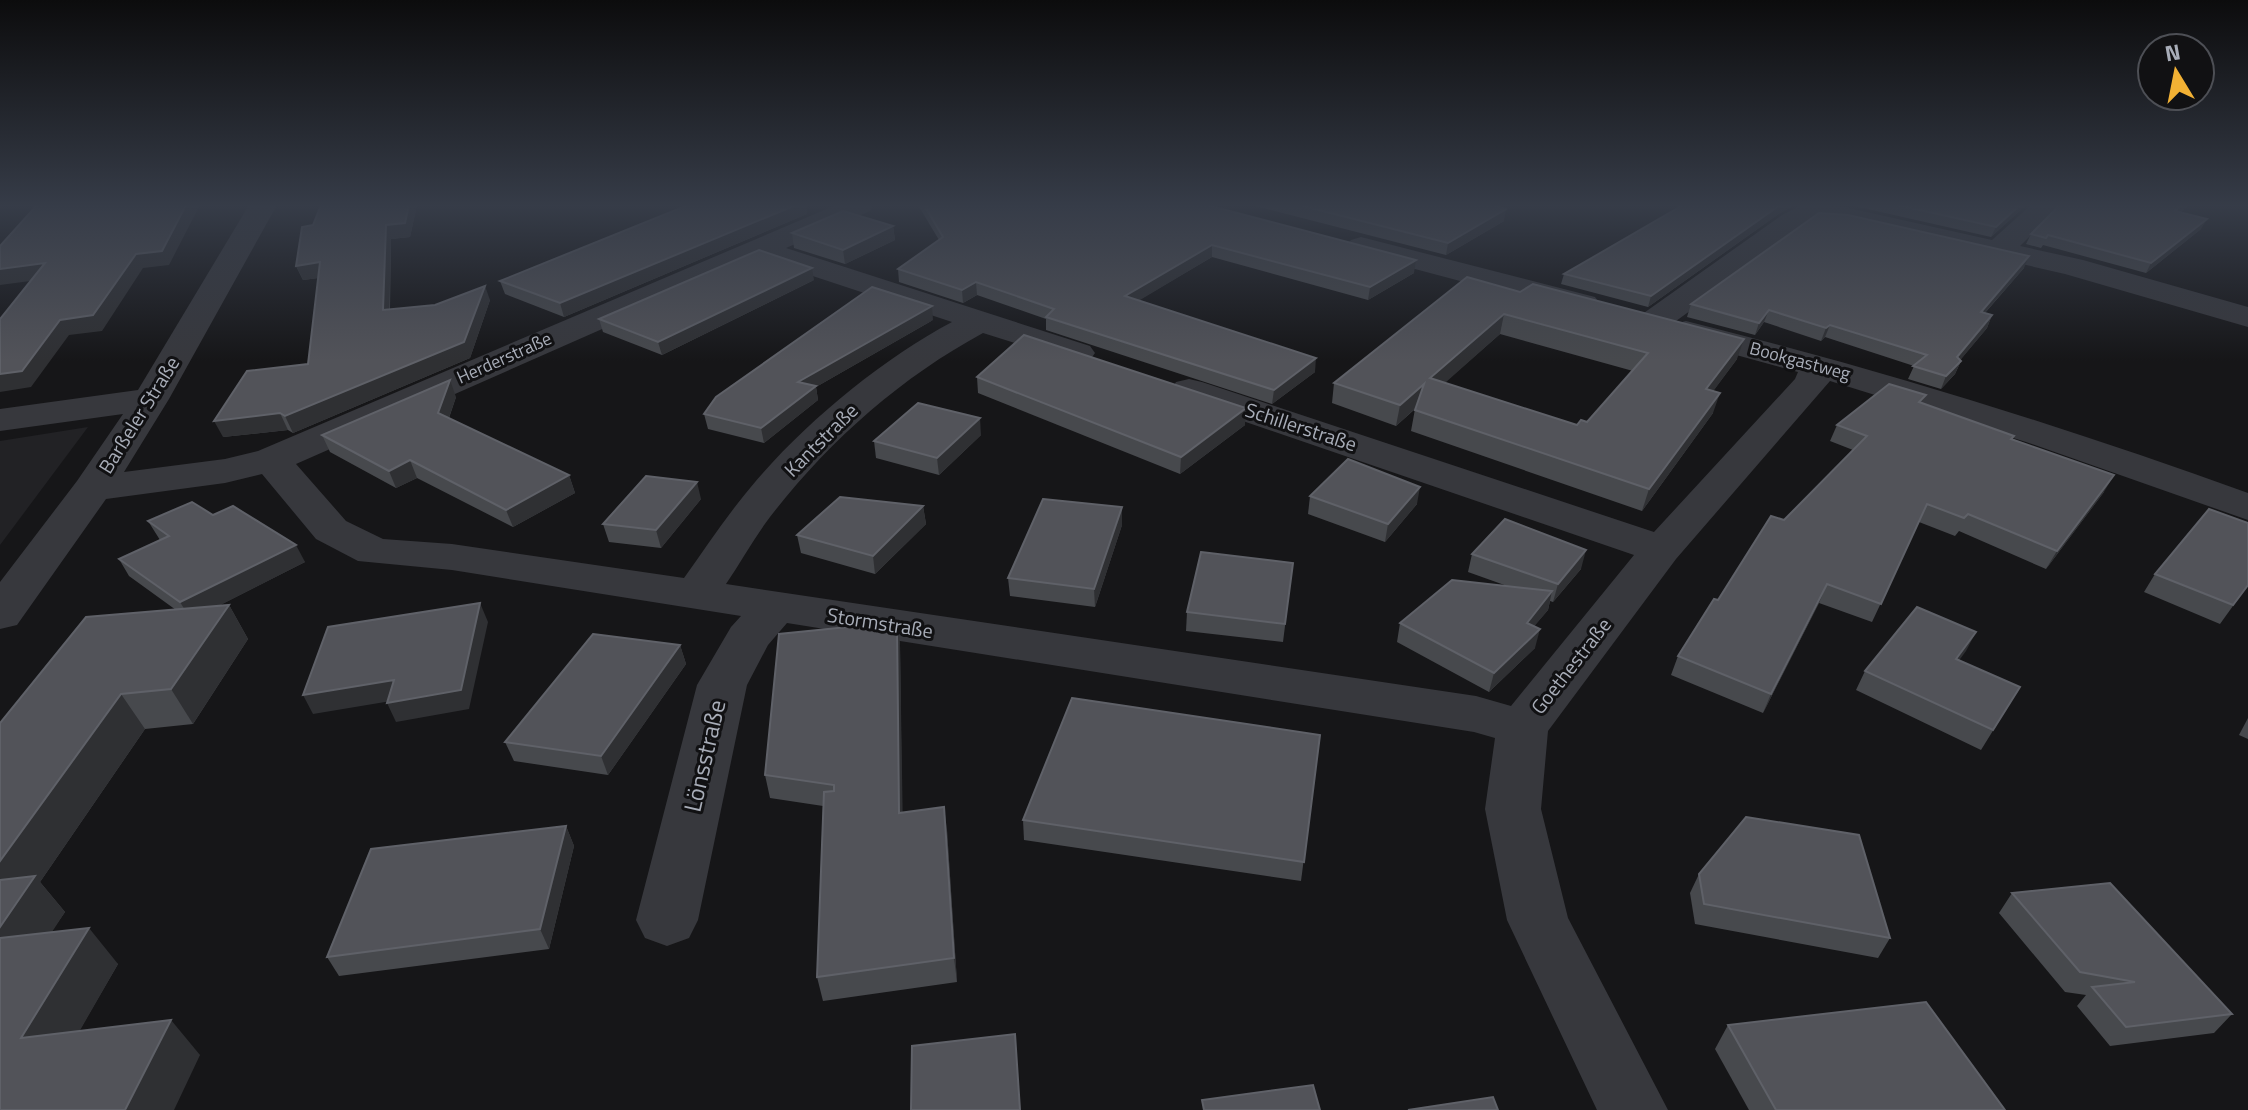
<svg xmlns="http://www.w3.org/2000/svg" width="2248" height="1110" viewBox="0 0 2248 1110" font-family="'Titillium Web',sans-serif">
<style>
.built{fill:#222225}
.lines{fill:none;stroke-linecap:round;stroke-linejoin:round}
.minor{fill:#37383d;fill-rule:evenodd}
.wall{fill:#47494d;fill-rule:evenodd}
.shaded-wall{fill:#2f3033}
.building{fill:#525359;stroke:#5f6168;stroke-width:2;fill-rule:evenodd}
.labels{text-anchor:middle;stroke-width:6;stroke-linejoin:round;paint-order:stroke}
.far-street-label{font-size:18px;fill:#a8adb8;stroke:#111113}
.street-label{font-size:20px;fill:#a8adb8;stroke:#111113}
.near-street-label{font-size:24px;fill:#a8adb8;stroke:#111113}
</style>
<rect width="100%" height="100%" fill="#161618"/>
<path class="built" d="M88 427 0 545V441Z"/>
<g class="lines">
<g class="minor">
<path d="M249 205H277L169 399 124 472 225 459 258 451 836 205H873L870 211 786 248 1090 346 1095 353 1090 360 1078 363 983 333C900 378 828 442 770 517 754 538 741 562 726 584L1476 696 1511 706 1634 555 1176 398 1171 390 1176 382 1189 379 1202 382 1654 532 1795 379 1798 372 1674 338 1669 331 1674 324 1686 321C1876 368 2063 426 2248 493V520L2026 442 1830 381 1676 559 1548 731 1541 809 1568 918 1668 1110H1597L1507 920 1485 809 1495 738 1474 732 787 623 768 645 747 685 698 920 689 938 667 946 645 938 636 920 697 685 731 627 741 616 452 570 358 561 316 539 262 474 225 483 106 499 17 625 0 629V582L77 481 123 414 0 431V409L138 390ZM761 259 952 322C875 363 791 434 738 503 719 527 702 553 684 578L452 544 383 539 346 521 296 464Z"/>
<path d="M1802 205 1844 207 1992 240 2031 205H2061L2020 246 2083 260 2248 307V327L2065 274 1844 223 1814 221 1665 329 1653 332 1641 329 1637 322 1641 315 1782 215Z"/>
<path d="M1361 237 1595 297 1600 304 1595 311 1584 314 1351 252 1346 246 1351 240Z"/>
</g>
</g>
<g class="wall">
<path d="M321 205H417L410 237 391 239 390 310 490 300 470 358 293 433 288 430 223 437 308 364 318 278 303 280 296 266Z"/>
<path d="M688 205H806L807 214 564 317 505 294 500 281Z"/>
<path d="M918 205H1207L1414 273 1368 300 1212 257 1139 300 1315 372 1272 404 1046 330V319L977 295 963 303 899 282 898 269 939 240Z"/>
<path d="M1252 205H1492L1504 221 1446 255Z"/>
<path d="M1683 205H1795L1780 213 1648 307 1561 284 1564 274Z"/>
<path d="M1850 205H2026L1991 237Z"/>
<path d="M2060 205H2189L2180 213 2201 229 2146 273 2043 245 2041 248 2026 244 2031 234Z"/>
<path d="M893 226 895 240 845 264 794 248 792 233Z"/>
<path d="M2024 268 1985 313 1992 315 1987 328 1960 360 1961 361 1955 374 1941 389 1908 379 1914 366 1825 337 1821 341 1764 322 1755 335 1687 317 1691 304Z"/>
<path d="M1467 277 1737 359 1713 391V413L1642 511 1411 431 1415 409 1396 426 1332 403 1334 383ZM1500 334 1633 371 1587 422 1577 425 1444 383Z"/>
<path d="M814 280 662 355 603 332 599 319Z"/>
<path d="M933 320 816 387 818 400 764 443 708 429 704 414Z"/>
<path d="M977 377 1245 425 1180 474 978 393Z"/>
<path d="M456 397 449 418 569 475 575 493 513 527 417 478 396 488 330 452 322 435Z"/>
<path d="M1922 404 2014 436 2012 440 2104 492 2046 569 1959 531 1955 536 1919 522 1872 622 1819 603 1763 713 1671 675 1678 656 1718 600 1853 450 1830 441 1837 425Z"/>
<path d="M981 435 939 475 876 458 874 441Z"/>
<path d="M1310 496 1417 504 1385 542 1308 514Z"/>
<path d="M701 499 661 548 609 542 603 524Z"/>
<path d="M923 506 926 524 875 574 801 553 797 535Z"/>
<path d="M213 515 305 562 218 606 229 605 248 639 193 724 145 729 40 882 65 912 51 932 118 964 79 1031 200 1055 0 1110 86 617 176 610 129 576 119 559 160 540 148 521Z"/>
<path d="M1122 525 1095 607 1010 596 1008 578Z"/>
<path d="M1472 554 1581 569 1553 602 1550 601 1548 610 1534 626 1535 648 1489 692 1397 642 1400 623 1510 587 1468 572Z"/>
<path d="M1293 563 1283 642 1186 631 1187 612Z"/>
<path d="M2155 574 2248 585 2220 624 2144 592Z"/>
<path d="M897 622 900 645 902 812 947 830 957 982 823 1001 817 977 823 806 770 798 765 775Z"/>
<path d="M1976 632 1959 660 2020 687 1981 750 1856 690 1865 671Z"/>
<path d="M680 645 686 664 608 775 514 761 505 742Z"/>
<path d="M2248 718V739L2239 735Z"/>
<path d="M1320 735 1301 881 1024 840 1023 820Z"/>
<path d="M566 826 574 846 549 949 339 976 327 957Z"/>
<path d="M1699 874 1890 938 1878 958 1695 924 1690 893Z"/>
<path d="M2012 893 2232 1014 2214 1033 2110 1046 2077 1006 2086 995 2065 992 1999 913Z"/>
<path d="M1728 1025 2005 1110H1749L1715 1049Z"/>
</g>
<g class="shaded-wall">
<path d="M186 205H200L169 265 143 268 102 331 69 335 31 387 0 392V374L60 320 136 254Z"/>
<path d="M409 205H417L410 237 391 239 389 326 383 310 386 225Z"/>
<path d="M796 205H806L807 214 564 317 560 303Z"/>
<path d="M1780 205H1795L1780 213 1648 307 1651 296Z"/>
<path d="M2020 205H2026L1991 237 1996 227Z"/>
<path d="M2182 205H2189L2169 221 2175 211Z"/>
<path d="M1506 209 1504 221 1446 255 1448 243Z"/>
<path d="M2207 219 2201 229 2146 273 2151 263Z"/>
<path d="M893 226 895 240 845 264 843 250Z"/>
<path d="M1212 245V257L1125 309V296Z"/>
<path d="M2029 256 2024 268 1975 324 1981 312Z"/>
<path d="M1416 260 1414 273 1368 300 1370 287Z"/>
<path d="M320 262 326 277 303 280 296 266Z"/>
<path d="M45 263 53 278 0 285V269Z"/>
<path d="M812 268 814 280 662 355 658 342Z"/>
<path d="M976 282 977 295 963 303 962 290Z"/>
<path d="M485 286 490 300 470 358 293 433 285 416Z"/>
<path d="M932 306 933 320 816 387 818 400 764 443 761 428 798 382Z"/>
<path d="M1769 310 1764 322 1755 335 1759 323Z"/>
<path d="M1504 314 1500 334 1427 399 1430 378Z"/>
<path d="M1992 315 1987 328 1952 370 1957 357Z"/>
<path d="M1830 325 1825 337 1821 341 1826 328Z"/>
<path d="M1744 339 1737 359 1700 409 1706 389Z"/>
<path d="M1316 358 1315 372 1272 404 1274 390Z"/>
<path d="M1961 361 1955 374 1941 389 1946 376Z"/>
<path d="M450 380 456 397 445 429 438 413Z"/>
<path d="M1424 384 1420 404 1396 426 1400 405Z"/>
<path d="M1720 393 1713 413 1642 511 1649 489Z"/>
<path d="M1246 408 1245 425 1180 474 1181 457Z"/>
<path d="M280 413 288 430 223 437 214 421Z"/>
<path d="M980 418 981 435 939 475 937 458Z"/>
<path d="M410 460 417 478 396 488 389 471Z"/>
<path d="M569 475 575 493 513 527 506 510Z"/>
<path d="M2114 475 2104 492 2046 569 2057 551Z"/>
<path d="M697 482 701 499 661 548 656 530Z"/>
<path d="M1420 487 1417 504 1385 542 1388 524Z"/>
<path d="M923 506 926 524 875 574 873 556Z"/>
<path d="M1122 507V525L1095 607 1094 589Z"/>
<path d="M296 545 305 562 191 620 180 602Z"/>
<path d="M1586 550 1581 569 1553 602 1558 584Z"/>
<path d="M1827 584 1819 603 1763 713 1771 694Z"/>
<path d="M1552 591 1548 610 1522 641 1527 623Z"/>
<path d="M480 603 488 622 469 709 396 722 387 703Z"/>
<path d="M229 605 248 639 193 724 171 689Z"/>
<path d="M897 622 900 645 903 836 899 813Z"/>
<path d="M1540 629 1535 648 1489 692 1494 673Z"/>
<path d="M1976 632 1966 651 1946 678 1956 659Z"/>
<path d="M680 645 686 664 608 775 601 756Z"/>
<path d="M394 680 403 699 313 714 303 695Z"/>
<path d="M121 694 145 729 40 882 65 912 24 975 0 948V861Z"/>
<path d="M944 807 947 830 957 982 954 958Z"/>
<path d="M566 826 574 846 549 949 540 929Z"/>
<path d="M89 928 118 964 55 1074 21 1038Z"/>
<path d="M171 1020 200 1055 174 1110H125Z"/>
</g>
<g class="building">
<path d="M37 205H186L162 251 136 254 93 315 60 320 22 371 0 374V319L45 263 0 269V246Z"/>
<path d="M321 205H409L405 223 386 225 383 310 435 305 485 286 464 342 285 416 280 413 214 421 247 371 308 364 320 262 296 266 302 227 313 225Z"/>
<path d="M688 205H796L560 303 500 281Z"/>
<path d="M924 205H1207L1416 260 1370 287 1212 245 1125 296 1316 358 1274 390 1046 317 1054 309 976 282 962 290 898 269 943 237Z"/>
<path d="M1299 205H1492L1506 209 1448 243Z"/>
<path d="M1683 205H1780L1651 296 1564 274Z"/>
<path d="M1897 205H2020L1996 227Z"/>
<path d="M2060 205H2182L2175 211 2207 219 2151 263 2048 235 2046 238 2031 234Z"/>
<path d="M843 211 893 226 843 250 792 233Z"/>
<path d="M1819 213 1848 215 2029 256 1981 312 1992 315 1957 357 1961 361 1946 376 1913 366 1927 355 1830 325 1826 328 1769 310 1759 323 1691 304Z"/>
<path d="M759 250 812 268 658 342 599 319Z"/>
<path d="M1467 277 1520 292 1533 284 1744 339 1706 389 1720 393 1649 489 1415 410 1424 384 1400 405 1334 383ZM1504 314 1648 353 1587 422 1581 420 1577 425 1430 378Z"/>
<path d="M872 287 932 306 798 382 816 386 761 428 704 414 716 397Z"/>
<path d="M1024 335 1246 408 1181 457 977 377Z"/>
<path d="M450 380 438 413 569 475 506 510 410 460 389 471 322 435Z"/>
<path d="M1889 384 1926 395 1919 402 2014 436 2011 439 2114 475 2057 551 1968 514 1964 518 1927 504 1881 604 1827 584 1771 694 1678 656 1714 599 1718 600 1771 516 1784 520 1867 436 1837 425Z"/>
<path d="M918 403 980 418 937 458 874 441Z"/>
<path d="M1348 459 1420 487 1388 524 1310 496Z"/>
<path d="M646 476 697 482 656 530 603 524Z"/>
<path d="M840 497 923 506 873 556 797 535Z"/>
<path d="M1043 499 1122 507 1094 589 1008 578Z"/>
<path d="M192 502 213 515 233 506 296 545 180 602 119 559 169 536 148 521Z"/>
<path d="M2209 509 2248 523V585L2233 605 2155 574Z"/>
<path d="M1505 519 1586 550 1558 584 1472 554Z"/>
<path d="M1201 552 1293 563 1285 624 1187 612Z"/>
<path d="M1452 580 1552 591 1527 623 1540 629 1494 673 1400 623Z"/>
<path d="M480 603 461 690 387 703 394 680 303 695 328 627Z"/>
<path d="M229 605 171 689 121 694 0 861V723L86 617Z"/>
<path d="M1917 607 1976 632 1956 659 2020 687 1993 730 1865 671Z"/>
<path d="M897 622 899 813 944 807 954 958 817 977 824 792 834 791V785L765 775 779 634Z"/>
<path d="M593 634 680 645 601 756 505 742Z"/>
<path d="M1072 698 1320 735 1304 862 1023 820Z"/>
<path d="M1746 817 1859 835 1890 938 1704 904 1699 874Z"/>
<path d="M566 826 540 929 327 957 371 849Z"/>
<path d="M35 876 0 927V880Z"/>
<path d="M2110 883 2232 1014 2126 1027 2092 987 2135 982 2080 972 2012 893Z"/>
<path d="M89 928 21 1038 171 1020 125 1110H0V938Z"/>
<path d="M1926 1002 2005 1110H1776L1728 1025Z"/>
<path d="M1015 1034 1020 1110H911L912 1046Z"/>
<path d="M1313 1085 1320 1110H1204L1202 1100Z"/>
<path d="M1493 1097 1498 1110H1408Z"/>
</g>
<linearGradient id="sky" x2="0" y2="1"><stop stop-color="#0c0c0d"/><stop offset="0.57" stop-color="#363c48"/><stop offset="1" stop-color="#363c48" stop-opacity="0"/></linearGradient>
<rect width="2248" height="361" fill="url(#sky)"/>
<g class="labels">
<g class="far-street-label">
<text transform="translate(504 358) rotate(-24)" y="6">Herderstraße</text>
<text transform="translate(1800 361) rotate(15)" y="6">Bookgastweg</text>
</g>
<g class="street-label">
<text transform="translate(139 415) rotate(-58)" y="7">Barßeler Straße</text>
<text transform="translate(1301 427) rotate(18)" y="7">Schillerstraße</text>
<text transform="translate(821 440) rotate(-45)" y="7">Kantstraße</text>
<text transform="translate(880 623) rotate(9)" y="7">Stormstraße</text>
<text transform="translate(1571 666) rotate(-52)" y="7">Goethestraße</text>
</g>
<g class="near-street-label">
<text transform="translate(705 756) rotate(-77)" y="8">Lönsstraße</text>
</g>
</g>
<g transform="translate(2176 72) rotate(350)"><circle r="38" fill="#111113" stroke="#4d4f55" stroke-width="2"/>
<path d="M0-6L14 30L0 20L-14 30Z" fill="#f2b134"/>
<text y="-12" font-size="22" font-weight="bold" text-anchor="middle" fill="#a8adb8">N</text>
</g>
</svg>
